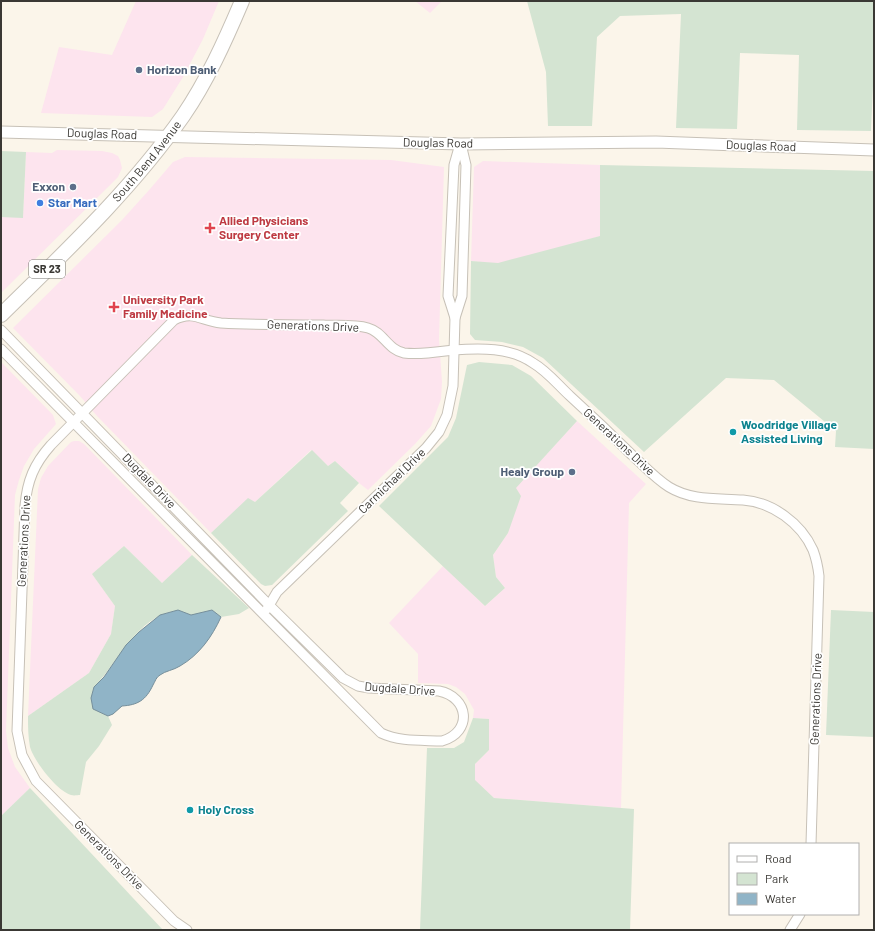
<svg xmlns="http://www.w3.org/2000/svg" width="875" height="931" viewBox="0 0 875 931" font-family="Barlow,sans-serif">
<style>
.commercial{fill:#fde4ee}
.green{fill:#d4e4d2}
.water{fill:#90b4c7;stroke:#768f9b}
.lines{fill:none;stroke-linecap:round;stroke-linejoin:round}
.minor-casing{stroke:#c7c1b7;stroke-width:11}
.tertiary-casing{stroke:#c7c1b7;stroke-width:13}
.primary-casing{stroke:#c7c1b7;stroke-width:16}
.minor{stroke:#fff;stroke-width:9}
.tertiary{stroke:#fff;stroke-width:11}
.primary{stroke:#fff;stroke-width:14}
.service-dot{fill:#5c6f8a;stroke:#fff;stroke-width:1.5}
.shop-dot{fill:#3f7fe0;stroke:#fff;stroke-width:1.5}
.health-dot{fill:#e0444e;stroke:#fff;stroke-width:1.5}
.culture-dot{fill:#0f9aa8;stroke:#fff;stroke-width:1.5}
.labels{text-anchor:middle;stroke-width:3.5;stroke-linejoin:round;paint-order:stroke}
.shield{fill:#fff;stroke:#757471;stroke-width:1}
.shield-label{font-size:11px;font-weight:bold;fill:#3a3834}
.service-label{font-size:12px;font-weight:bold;fill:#4e5e75;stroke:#fff;text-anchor:end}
.street-label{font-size:12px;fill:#3a3834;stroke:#fff}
.shop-label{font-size:12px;font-weight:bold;fill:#366cbe;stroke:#fff;text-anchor:start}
.health-label{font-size:12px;font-weight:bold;fill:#be3a42;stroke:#fff;text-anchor:start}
.culture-label{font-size:12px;font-weight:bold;fill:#0d838f;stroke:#fff;text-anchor:start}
</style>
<rect width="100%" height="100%" fill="#fbf5ea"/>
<g class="commercial">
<path d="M136 1H219L203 39 183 77 163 109 152 117 41 113 59 47 112 55Z"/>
<path d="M415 1H442L430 13Z"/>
<path d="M57 150 102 151 112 153 118 156 120 160 122 168 118 177 108 187 1 293V217H23L26 152 52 153Z"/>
<path d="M185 157 391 160 444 167 439 339 442 382 441 399 431 426 415 444 368 490 359 483 335 461 328 466 311 450 255 502 248 499 211 533 97 416 80 396 13 328 122 220 150 189 173 162Z"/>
<path d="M483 161 600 165 601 236 498 264 471 261 474 167Z"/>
<path d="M1 362 53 415 56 424 34 449 24 466 19 480 15 495 6 731 8 748 15 767 30 788 1 816Z"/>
<path d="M577 421 646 484 629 503 621 808 494 798 475 781V764L489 750V719L473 718 474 710 465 694 456 687 448 684 418 683V654L389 623 443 566 485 606 505 588 496 577 493 555 508 533 515 488Z"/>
<path d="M74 441H79L84 444 192 555 162 583 124 546 92 574 115 606 111 634 89 673 28 716 38 489 41 478 48 466 71 442Z"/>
</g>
<g class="green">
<path d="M527 1H874V63L871 131 797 130 799 55 740 53 737 129 676 128 681 14 620 16 597 37 592 126H548L546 72Z"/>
<path d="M1 151 26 152 23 218 1 217Z"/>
<path d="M600 165 874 171V449L835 447 836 431 774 380 726 378 644 452 543 358 523 347 502 342 475 340 470 334 471 261 498 263 600 236Z"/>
<path d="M479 362 512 365 531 376 577 421 516 488 521 496 508 533 493 555 496 577 505 588 485 606 379 506 448 437 456 418 467 365Z"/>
<path d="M312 450 328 466 335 461 359 483 340 503 348 511 272 585 265 586 261 584 211 533 248 498 255 502Z"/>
<path d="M124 546 162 583 192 555 249 608 239 614 221 617 212 610C207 611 194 616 191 615 186 615 181 610 176 611 138 615 118 663 94 687L93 709 108 716 112 725 99 746 86 762 80 795C78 795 74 796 71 795 57 791 34 761 30 747 28 736 28 727 28 716L89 673 111 634 115 606 92 574Z"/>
<path d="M831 610 874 612V737L826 735Z"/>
<path d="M473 718 489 719V750L475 764V780L494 798 634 809 630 930H420L427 748H454L464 742Z"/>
<path d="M30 788 163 930H1V816Z"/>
</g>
<path class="water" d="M178 610 191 615 212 610 221 617C212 637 199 655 180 666 174 670 165 671 160 675 156 677 155 682 153 685 146 700 138 705 122 706L113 714 108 716 93 709 91 698 94 687 104 677 126 645 139 632 160 615Z"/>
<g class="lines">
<defs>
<g id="minor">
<path d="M455 318 448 296 454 165 460 144"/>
<path d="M1 330 269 605 343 678 358 686 369 688 439 691C469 697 473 732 442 741 422 740 400 742 381 733L1 349"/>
<path d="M267 609 277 592 426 448 439 432 447 415 453 386 455 318 462 296 466 165 461 144"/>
<path d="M187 930 174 921 36 781 22 755 17 731 25 506C27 481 34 464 51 445L174 320C194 310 201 321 221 323 255 325 289 325 323 325 337 326 354 324 368 328 383 332 388 350 404 353 421 355 437 352 453 350 480 348 510 347 533 363 547 371 558 385 570 396 591 415 612 435 632 455 644 466 656 479 669 487 692 501 718 498 743 500 772 502 801 523 813 550 816 558 818 567 819 576L811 844"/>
<path d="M790 930 800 914"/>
</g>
<path id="tertiary" d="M1 132 461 144 656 142 874 150"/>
<g id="primary">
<path id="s1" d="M1 315C65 252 131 190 183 116 207 81 225 41 242 1"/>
</g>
</defs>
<use href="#minor" class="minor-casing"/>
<use href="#tertiary" class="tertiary-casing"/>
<use href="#primary" class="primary-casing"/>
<use href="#minor" class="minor"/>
<use href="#tertiary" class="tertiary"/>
<use href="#primary" class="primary"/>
</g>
<g class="service-dot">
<circle cx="139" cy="70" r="4"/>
<circle cx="73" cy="187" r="4"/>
<circle cx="572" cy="472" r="4"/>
</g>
<circle class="shop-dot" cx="40" cy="203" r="4"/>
<g class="health-dot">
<path d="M208 222h4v4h4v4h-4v4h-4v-4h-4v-4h4z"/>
<path d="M112 301h4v4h4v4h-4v4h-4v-4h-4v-4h4z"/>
</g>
<g class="culture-dot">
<circle cx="733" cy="432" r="4"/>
<circle cx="190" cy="810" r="4"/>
</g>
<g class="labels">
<rect class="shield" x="29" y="260" width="36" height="18" rx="3"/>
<g class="shield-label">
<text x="47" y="273">SR 23</text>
</g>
<g class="service-label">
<text x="147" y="74" text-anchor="start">Horizon Bank</text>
<text x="65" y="191">Exxon</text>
<text x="564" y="476">Healy Group</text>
</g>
<g class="street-label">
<text transform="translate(102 134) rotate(2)" y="4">Douglas Road</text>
<text transform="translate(438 143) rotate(1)" y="4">Douglas Road</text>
<text transform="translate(761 146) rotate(2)" y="4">Douglas Road</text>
<text dy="4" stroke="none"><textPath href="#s1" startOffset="212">South Bend Avenue</textPath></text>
<text transform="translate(313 326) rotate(2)" y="4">Generations Drive</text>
<text transform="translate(619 442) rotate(43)" y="4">Generations Drive</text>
<text transform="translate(149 481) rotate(46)" y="4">Dugdale Drive</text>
<text transform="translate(392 481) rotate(-44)" y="4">Carmichael Drive</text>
<text transform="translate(24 541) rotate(-87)" y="4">Generations Drive</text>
<text transform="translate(400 689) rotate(4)" y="4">Dugdale Drive</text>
<text transform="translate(816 699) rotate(-88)" y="4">Generations Drive</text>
<text transform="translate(109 855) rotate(45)" y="4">Generations Drive</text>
</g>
<g class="shop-label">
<text x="48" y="207">Star Mart</text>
</g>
<g class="health-label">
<text x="219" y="225">Allied Physicians<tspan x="219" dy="14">Surgery Center</tspan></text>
<text x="123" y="304">University Park<tspan x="123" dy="14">Family Medicine</tspan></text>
</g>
<g class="culture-label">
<text x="741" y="429">Woodridge Village<tspan x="741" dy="14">Assisted Living</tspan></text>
<text x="198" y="814">Holy Cross</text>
</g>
</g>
<rect width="875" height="931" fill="none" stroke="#3a3834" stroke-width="4"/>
<rect x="729" y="843" width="130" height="72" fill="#ffffff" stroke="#b0afae"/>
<rect x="737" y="856" width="20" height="6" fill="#ffffff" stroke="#b0afae"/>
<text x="765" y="863" font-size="12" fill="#3a3834">Road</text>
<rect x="737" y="873" width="20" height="12" fill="#d4e4d2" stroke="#b0afae"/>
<text x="765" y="883" font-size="12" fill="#3a3834">Park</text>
<rect x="737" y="893" width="20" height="12" fill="#90b4c7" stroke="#b0afae"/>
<text x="765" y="903" font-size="12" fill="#3a3834">Water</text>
</svg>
